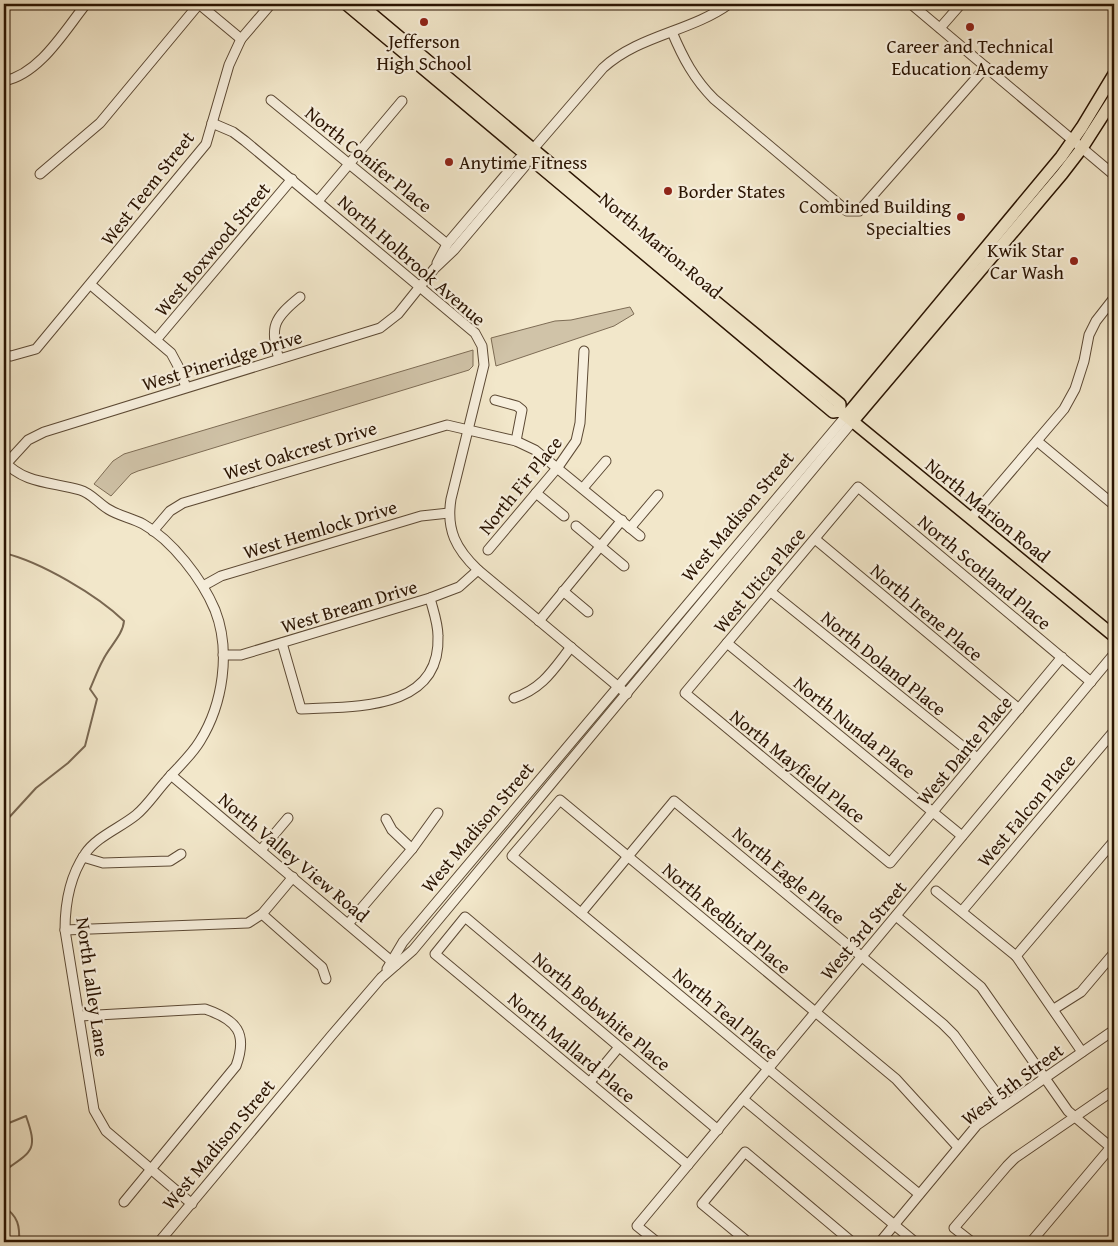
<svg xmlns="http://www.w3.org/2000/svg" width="1118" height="1246" viewBox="0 0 1118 1246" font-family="'Gentium Book Plus',serif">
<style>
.green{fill:#d0c3a8;stroke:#7d6c55}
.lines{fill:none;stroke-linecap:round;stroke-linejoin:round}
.stream{stroke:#796751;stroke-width:2}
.minor-casing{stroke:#5c4934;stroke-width:11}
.major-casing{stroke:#2a1402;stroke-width:14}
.minor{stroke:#f7efdd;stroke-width:9}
.major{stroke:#f2e7ca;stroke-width:11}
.poi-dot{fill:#8f2418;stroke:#f7efdd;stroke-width:2}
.labels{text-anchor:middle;stroke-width:4.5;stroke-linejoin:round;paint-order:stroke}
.poi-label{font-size:19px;fill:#2a1402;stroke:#f7efdd}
.street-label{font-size:19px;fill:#2a1402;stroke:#f7efdd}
</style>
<rect width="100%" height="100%" fill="#f2e7ca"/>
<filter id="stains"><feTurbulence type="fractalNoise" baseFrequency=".004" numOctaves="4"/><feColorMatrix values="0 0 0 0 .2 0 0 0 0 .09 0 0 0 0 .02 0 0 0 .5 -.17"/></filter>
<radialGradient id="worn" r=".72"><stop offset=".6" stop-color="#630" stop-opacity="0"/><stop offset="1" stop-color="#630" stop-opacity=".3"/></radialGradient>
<g class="green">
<path d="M630 307 634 314 614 326 496 366 491 338 555 321 571 320Z"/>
<path d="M473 350V366L469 370 138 471 131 474 111 496 94 484 113 461 124 454Z"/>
</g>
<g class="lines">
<g class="stream">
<path d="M4 553C41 562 97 595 124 621 123 635 109 647 103 660 98 669 94 680 90 689L97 699 85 746 68 763 36 788 4 823"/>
<path d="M4 1125 26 1116C38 1150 33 1151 4 1171"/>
<path d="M4 1207C18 1216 20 1226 19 1242"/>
</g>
<defs>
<g id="minor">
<path d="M199 4 241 39"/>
<path d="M911 4 1114 175"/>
<path d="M940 28 961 4"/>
<path d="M672 32C683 58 694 79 714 99L847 211H859L986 67"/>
<path d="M4 81C40 74 65 30 86 4"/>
<path d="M271 100 447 244"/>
<path d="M212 123 233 132 245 141 475 333 482 346 484 365 451 499C446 530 456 549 478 570L627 694"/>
<path d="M40 174 100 123 199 4"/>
<path d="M318 201 402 101"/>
<path d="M437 263 447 244 519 159 525 158"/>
<path d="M91 285 171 353 178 366 186 387"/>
<path d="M156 340 292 179"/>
<path d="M4 355 11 356 36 349 206 144 229 65 241 39 271 4"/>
<path d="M279 359C269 327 274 318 300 297"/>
<path d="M495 400 517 406 522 410 516 441"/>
<path d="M1037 441 1114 505"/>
<path d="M4 461C24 484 53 482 80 490 91 493 98 503 108 509 119 516 132 518 143 524 172 540 202 579 215 610 231 651 223 704 200 741 191 756 177 768 166 781 156 792 147 806 136 815 120 828 96 837 85 854 70 876 65 904 65 930L94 1110 106 1131 192 1204"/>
<path d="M6 464 28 440 44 432 380 328 398 314 434 269 454 250 525 166 528 155 603 68C639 35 690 32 729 4"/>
<path d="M583 488 606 461"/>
<path d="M536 493 564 516"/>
<path d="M971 518 1064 409 1075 389 1084 361 1089 335 1096 321 1114 298"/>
<path d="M576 526 624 566"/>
<path d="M630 528 658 495"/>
<path d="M153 531 170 511 183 503 447 425 516 441 535 450 640 536"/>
<path d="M815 539 1019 709"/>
<path d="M488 550 558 467 576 441 580 423 584 351"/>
<path d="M203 586 221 576 421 516 449 513"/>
<path d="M563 591 588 612"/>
<path d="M771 592 977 758"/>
<path d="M539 621 622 520"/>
<path d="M282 643 301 709C353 706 441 712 438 636 438 623 433 610 430 598"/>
<path d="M727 643 962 836"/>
<path d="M223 655H241L430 598 459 587 478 570"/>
<path d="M1062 657 890 863 685 693 858 487 1091 682"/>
<path d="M514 698C543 688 553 670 571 647"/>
<path d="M171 775 396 965"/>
<path d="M386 819 392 830 412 849"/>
<path d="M261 850 288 818"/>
<path d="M83 857 103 863 170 861 181 854"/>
<path d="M936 891 1016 956 1082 1052"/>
<path d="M962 911 1114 731"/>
<path d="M581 913 674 801 943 1024 954 1035 1005 1105"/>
<path d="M262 914 322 967 326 979"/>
<path d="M896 916 981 987 1068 1111 1114 1150"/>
<path d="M348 924 412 849 438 813"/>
<path d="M65 930 248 923 262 914 293 877"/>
<path d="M1016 956 1114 841"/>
<path d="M387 969 403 942 846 416"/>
<path d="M1054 1009 1081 992 1114 953"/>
<path d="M80 1016 205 1009C237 1020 248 1033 236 1066L124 1202"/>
<path d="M590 1082 619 1047"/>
<path d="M743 1099 915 1242"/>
<path d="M688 1165 435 954 465 917 718 1130"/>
<path d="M919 1194 512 856 560 800 896 1079 958 1147"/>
<path d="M159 1242 332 1035 381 978 413 950 853 421"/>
<path d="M657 1242 637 1226 1114 654"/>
<path d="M748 1242 702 1204 745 1152 852 1242"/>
<path d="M880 1242 977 1125 1114 1030"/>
<path d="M972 1242 954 1228 1007 1166 1015 1158 1114 1090"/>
<path d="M1031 1242 1111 1147"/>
</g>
<g id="major">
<path d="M346 4 833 412 840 411 1114 636"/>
<path d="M360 4 676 269 840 404V411"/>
<path d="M846 416 1061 157 1082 127 1114 74"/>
<path d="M853 421 1062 174 1082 148 1114 98"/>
</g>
</defs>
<use href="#minor" class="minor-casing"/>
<use href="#major" class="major-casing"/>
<use href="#minor" class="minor"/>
<use href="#major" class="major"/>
</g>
<g class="poi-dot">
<circle cx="424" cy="22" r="5"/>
<circle cx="970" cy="27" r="5"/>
<circle cx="449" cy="162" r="5"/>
<circle cx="668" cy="191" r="5"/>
<circle cx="961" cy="217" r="5"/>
<circle cx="1074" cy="261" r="5"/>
</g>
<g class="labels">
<g class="poi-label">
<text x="424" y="48">Jefferson<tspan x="424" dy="22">High School</tspan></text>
<text x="970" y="53">Career and Technical<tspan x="970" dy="22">Education Academy</tspan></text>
<text x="459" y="169" text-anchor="start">Anytime Fitness</text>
<text x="678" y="198" text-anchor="start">Border States</text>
<text x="951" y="213" text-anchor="end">Combined Building<tspan x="951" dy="22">Specialties</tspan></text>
<text x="1064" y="257" text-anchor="end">Kwik Star<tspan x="1064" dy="22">Car Wash</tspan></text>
</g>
<g class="street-label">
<text transform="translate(369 159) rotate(39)" y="7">North Conifer Place</text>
<text transform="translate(147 188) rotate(-52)" y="7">West Teem Street</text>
<text transform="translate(661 245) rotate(40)" y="7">North Marion Road</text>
<text transform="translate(212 249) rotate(-50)" y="7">West Boxwood Street</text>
<text transform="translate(412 260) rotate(41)" y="7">North Holbrook Avenue</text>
<text transform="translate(222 360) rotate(-17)" y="7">West Pineridge Drive</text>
<text transform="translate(300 450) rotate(-17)" y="7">West Oakcrest Drive</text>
<text transform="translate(520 485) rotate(-51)" y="7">North Fir Place</text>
<text transform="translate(988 510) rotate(39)" y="7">North Marion Road</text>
<text transform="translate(737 516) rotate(-50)" y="7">West Madison Street</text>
<text transform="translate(320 529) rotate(-17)" y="7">West Hemlock Drive</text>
<text transform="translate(985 572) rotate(40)" y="7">North Scotland Place</text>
<text transform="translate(759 580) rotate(-50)" y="7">West Utica Place</text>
<text transform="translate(349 606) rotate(-17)" y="7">West Bream Drive</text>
<text transform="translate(927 612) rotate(40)" y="7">North Irene Place</text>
<text transform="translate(884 663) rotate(39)" y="7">North Doland Place</text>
<text transform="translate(855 727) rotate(39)" y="7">North Nunda Place</text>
<text transform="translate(964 750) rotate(-50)" y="7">West Dante Place</text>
<text transform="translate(798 766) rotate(39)" y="7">North Mayfield Place</text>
<text transform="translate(1026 810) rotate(-50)" y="7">West Falcon Place</text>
<text transform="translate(477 827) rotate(-50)" y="7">West Madison Street</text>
<text transform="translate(294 857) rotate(40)" y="7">North Valley View Road</text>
<text transform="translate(789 875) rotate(40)" y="7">North Eagle Place</text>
<text transform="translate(727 918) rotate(40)" y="7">North Redbird Place</text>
<text transform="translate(863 930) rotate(-50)" y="7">West 3rd Street</text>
<text transform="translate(93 987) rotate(82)" y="7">North Lalley Lane</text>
<text transform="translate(602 1011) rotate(40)" y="7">North Bobwhite Place</text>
<text transform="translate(726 1013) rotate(40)" y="7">North Teal Place</text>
<text transform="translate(572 1047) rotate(40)" y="7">North Mallard Place</text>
<text transform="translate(1012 1084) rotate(-37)" y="7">West 5th Street</text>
<text transform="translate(218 1144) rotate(-50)" y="7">West Madison Street</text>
</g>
</g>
<rect width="1118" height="1246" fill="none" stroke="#f2e7ca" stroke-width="20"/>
<rect x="5" y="5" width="1108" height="1236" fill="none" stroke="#2a1402" stroke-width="2.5"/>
<rect x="10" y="10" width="1098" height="1226" fill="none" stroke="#2a1402"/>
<rect width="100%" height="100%" filter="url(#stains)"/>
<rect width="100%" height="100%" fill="url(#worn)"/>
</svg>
